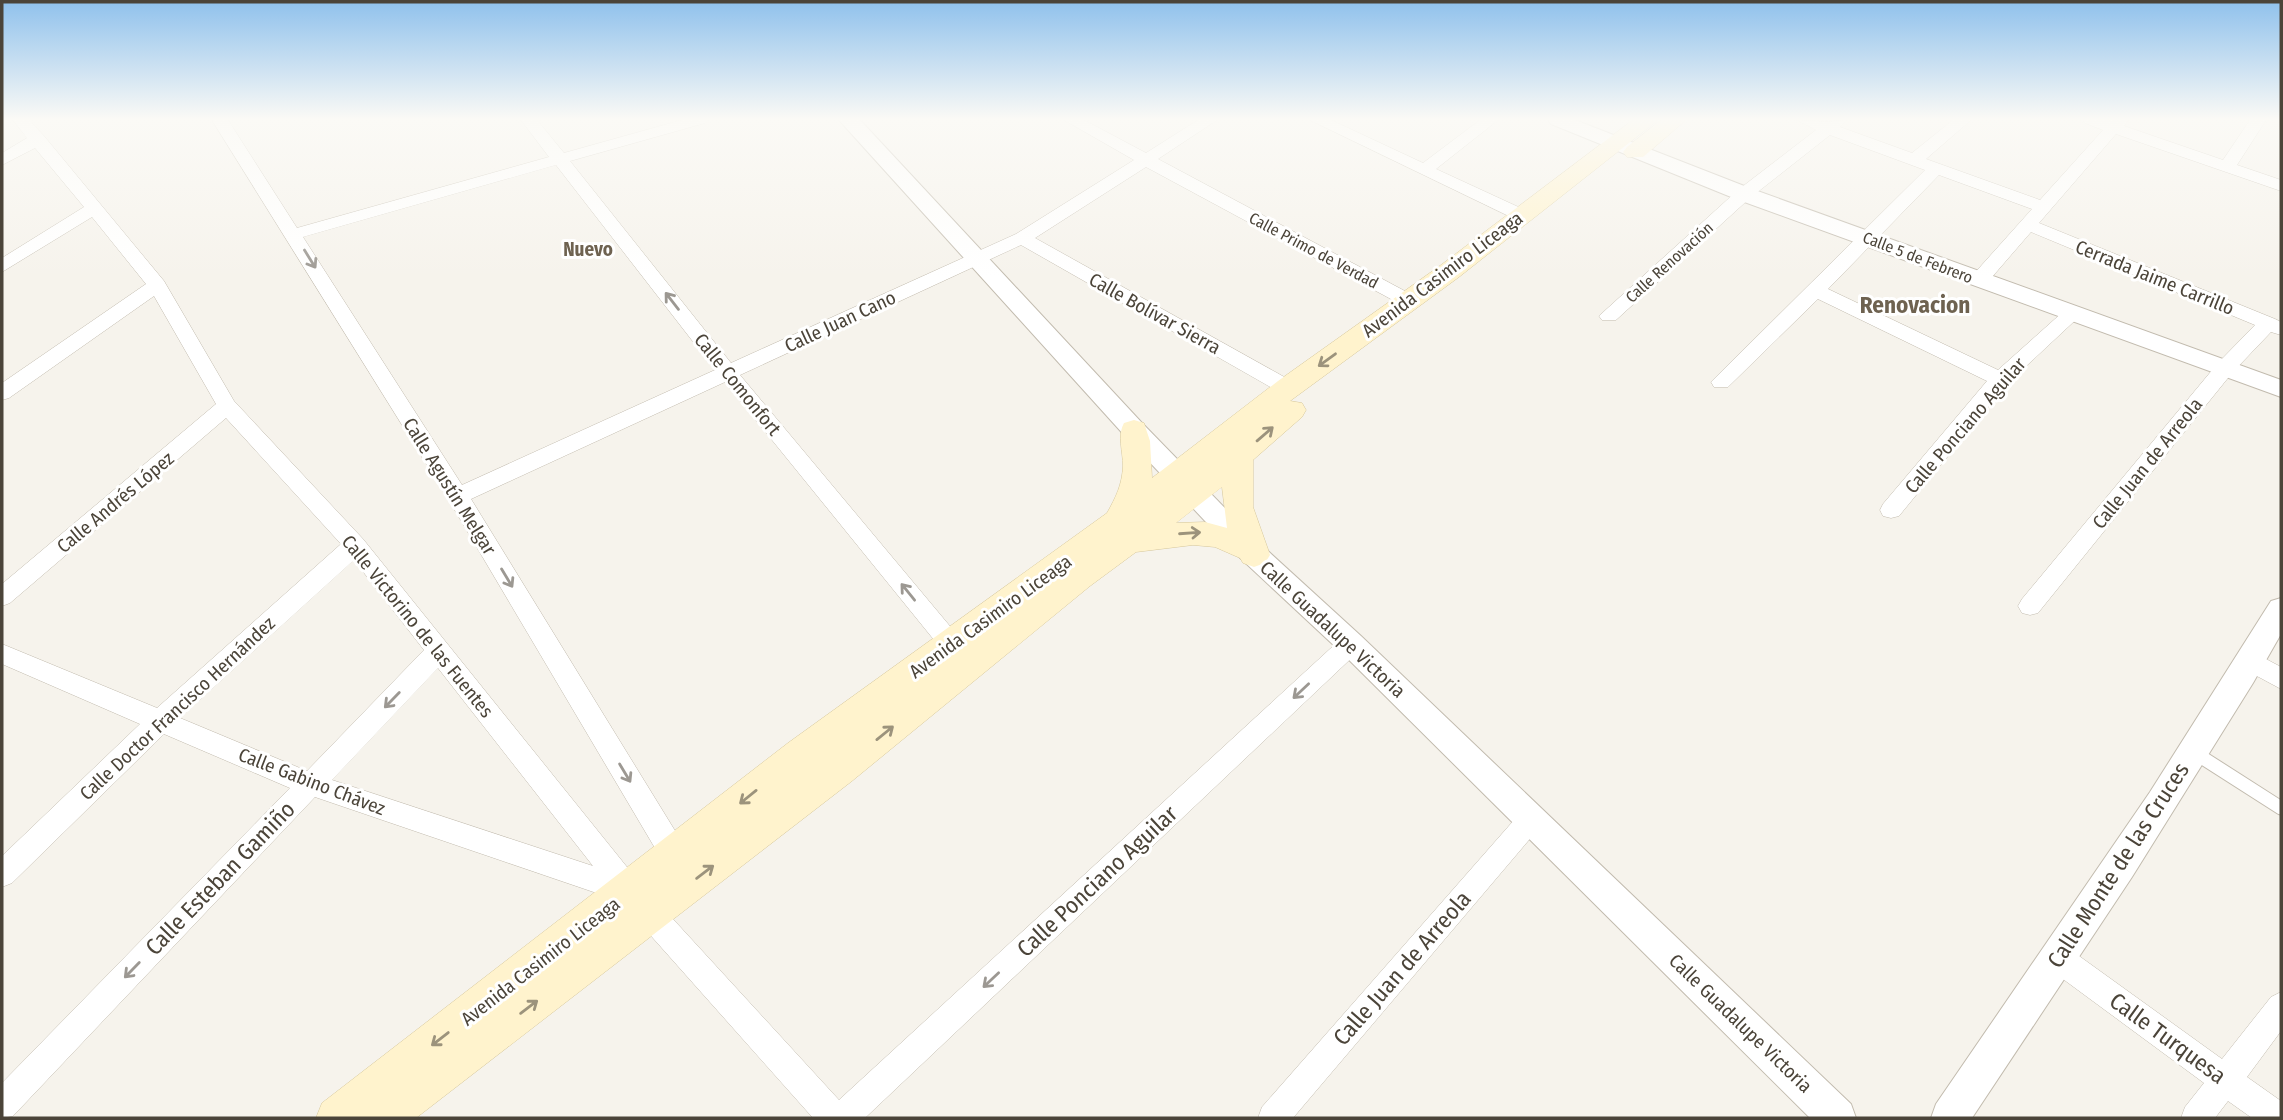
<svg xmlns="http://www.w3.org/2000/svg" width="2283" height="1120" viewBox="0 0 2283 1120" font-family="'Fira Sans Condensed',sans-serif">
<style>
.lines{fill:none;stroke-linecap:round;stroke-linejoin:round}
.service-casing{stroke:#c2bbae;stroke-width:15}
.minor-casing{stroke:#c2bbae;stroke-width:1}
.tertiary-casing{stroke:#c2bbae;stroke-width:2}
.secondary-casing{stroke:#d6c79b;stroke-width:1}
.service{stroke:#fff;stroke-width:13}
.minor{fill:#fff;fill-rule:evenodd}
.tertiary{fill:#fff;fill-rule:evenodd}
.secondary{fill:#fff3cd;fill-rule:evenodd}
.oneway{stroke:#9c9892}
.oneway2{stroke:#9c937c}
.labels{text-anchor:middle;stroke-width:6;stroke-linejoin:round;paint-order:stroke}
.far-street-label{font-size:16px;fill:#4b4439;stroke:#fff}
.far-quarter-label{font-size:19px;font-weight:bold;fill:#6e6250;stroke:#fff}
.street-label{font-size:19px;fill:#4b4439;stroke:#fff}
.quarter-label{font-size:23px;font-weight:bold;fill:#6e6250;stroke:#fff}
.near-street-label{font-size:23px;fill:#4b4439;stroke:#fff}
</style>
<rect width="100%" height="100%" fill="#f6f3ec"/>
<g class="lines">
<defs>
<path id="service" d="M2195 753 2281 808"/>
<g id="minor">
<path d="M13 120H29L44 136 164 281 234 401 363 539 639 882 839 1100 1343 637 1351 634 1359 637 1363 644 1359 651 865 1118H813L620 901 315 797 13 1116 2 1118V1083L290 788 164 734 12 883 2 887V856L140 724 2 664V644L157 708 341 544 226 418 10 603 2 606V584L216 404 154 296 9 398 2 400V383L146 284 92 217 2 272V258L84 207 35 148 2 165V153L27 138ZM354 560 424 650 307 771 180 718ZM438 668 593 866 332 780Z"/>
<path d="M212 120H228L297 228 549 157 521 120H537L564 153 682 120H707L705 123 570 161 731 363 1016 234 1134 160 1064 120H1084L1146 153 1198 120H1217L1158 159 1416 297 1418 301 1409 307 1402 305 1146 167 1035 238 1295 383 1298 388 1295 393H1281L1021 245 740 375 959 637 963 644 959 651 951 654 943 651 725 382 471 499 685 847 689 856 685 865 675 868 665 865 450 502ZM556 165 715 370 462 485 303 237Z"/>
<path d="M1310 120H1331L1423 163 1480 120H1498L1436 169 1527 211 1530 215 1527 219H1515Z"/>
<path d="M1797 120 1826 122 1847 120 1840 127 1912 153 1953 120H1971L1926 159 2040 200 2103 130 2085 123 2083 120H2128L2124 126 2223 160 2250 120H2266L2237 165 2281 180V191L2116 134 2039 223 2275 319 2281 322V335L2271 332 2232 373 2038 613 2030 615 2022 613 2018 606 2022 599 2218 363 2255 325 2031 232 1986 284H1972L1970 280 1972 276 2032 209 1939 175 1828 289 1998 370 2065 310H2079L2082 314 2007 384 1899 516 1891 518 1883 516 1880 510 1883 504 1987 381 1818 299 1728 387H1714L1711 382 1925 170 1830 135 1750 198 1616 320H1602L1599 316 1738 190 1816 130Z"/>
<path d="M2251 651 2281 667V689L2242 668 2239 661 2242 654Z"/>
<path d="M1531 807 1540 811 1544 819 1540 827 1293 1118H1258L1262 1107 1522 811Z"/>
<path d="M2058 944 2068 948 2222 1059 2271 997 2281 992V1031L2247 1077 2281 1101V1118H2252L2228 1101 2215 1118H2181L2185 1107 2204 1083 2048 968 2044 958 2048 948Z"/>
</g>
<g id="tertiary">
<path d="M839 120H860L1143 424 1257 541 1361 636 1851 1104 1856 1118H1810L1341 652 1237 555 1125 436Z"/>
<path d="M1548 120H1575L1752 189 2281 380V397L1736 199 1551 124Z"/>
<path d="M2281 598V634L2253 683 2132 877 1972 1118H1931L1936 1104 2150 792 2271 601Z"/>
</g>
<g id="secondary">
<path d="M1633 120H1658L1459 277 1290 401 1302 403 1306 410 1302 417 1253 460V507L1270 555 1265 563 1254 567 1243 563 1240 558 1215 547 1193 545 1136 552 1090 586 852 781 416 1118H316L322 1103 788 743 1107 513C1116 497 1122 485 1123 466 1123 452 1117 435 1124 423L1134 420 1144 423 1150 441 1152 478 1278 381 1441 265ZM1222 487 1227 528 1205 522 1176 523Z"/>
<path d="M1661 120H1686L1643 157H1627L1623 152 1627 147Z"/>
</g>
</defs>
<use href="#service" class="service-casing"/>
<use href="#minor" class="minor-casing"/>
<use href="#tertiary" class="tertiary-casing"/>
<use href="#secondary" class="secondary-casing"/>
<use href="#service" class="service"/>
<use href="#minor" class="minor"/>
<use href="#tertiary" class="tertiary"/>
<use href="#secondary" class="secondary"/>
</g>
<defs><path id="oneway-shaft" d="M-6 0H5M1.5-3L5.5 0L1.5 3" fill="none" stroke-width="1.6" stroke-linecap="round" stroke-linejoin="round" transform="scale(1.75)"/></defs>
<g class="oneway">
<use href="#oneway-shaft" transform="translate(310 259) rotate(58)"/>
<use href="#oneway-shaft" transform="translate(672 301) rotate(-128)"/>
<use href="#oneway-shaft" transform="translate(507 578) rotate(59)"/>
<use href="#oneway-shaft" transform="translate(908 592) rotate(-129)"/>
<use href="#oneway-shaft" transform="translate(1301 691) rotate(137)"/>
<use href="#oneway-shaft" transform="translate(392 700) rotate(134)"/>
<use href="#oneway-shaft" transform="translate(625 773) rotate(59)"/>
<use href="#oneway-shaft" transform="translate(132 970) rotate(134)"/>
<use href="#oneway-shaft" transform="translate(991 980) rotate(137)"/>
</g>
<g class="oneway2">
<use href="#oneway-shaft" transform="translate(1327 360) rotate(144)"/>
<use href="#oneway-shaft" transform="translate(1265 434) rotate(-41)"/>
<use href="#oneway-shaft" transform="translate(1190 533) rotate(-4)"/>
<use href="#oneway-shaft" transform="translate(885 733) rotate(-39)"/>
<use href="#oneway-shaft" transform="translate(748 797) rotate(141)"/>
<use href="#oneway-shaft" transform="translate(705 872) rotate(-37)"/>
<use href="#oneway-shaft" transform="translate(529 1007) rotate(-37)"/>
<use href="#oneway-shaft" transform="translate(440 1039) rotate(142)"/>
</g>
<linearGradient id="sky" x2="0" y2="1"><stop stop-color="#8fc1ec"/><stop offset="0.43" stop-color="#fbfaf6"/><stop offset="1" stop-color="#fbfaf6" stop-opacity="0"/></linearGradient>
<rect width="2283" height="277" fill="url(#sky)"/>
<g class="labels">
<g class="far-street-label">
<text transform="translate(1314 250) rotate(28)" y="6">Calle Primo de Verdad</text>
<text transform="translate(1918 257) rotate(21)" y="6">Calle 5 de Febrero</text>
<text transform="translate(1669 262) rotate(-42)" y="6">Calle Renovación</text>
</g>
<g class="far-quarter-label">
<text x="588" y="256">Nuevo</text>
</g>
<g class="street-label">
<text transform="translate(1442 274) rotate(-37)" y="7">Avenida Casimiro Liceaga</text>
<text transform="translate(2155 277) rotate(22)" y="7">Cerrada Jaime Carrillo</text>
<text transform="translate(1155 313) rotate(29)" y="7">Calle Bolívar Sierra</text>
<text transform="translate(840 321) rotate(-25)" y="7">Calle Juan Cano</text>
<text transform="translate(738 384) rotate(51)" y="7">Calle Comonfort</text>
<text transform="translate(1965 425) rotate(-49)" y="7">Calle Ponciano Aguilar</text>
<text transform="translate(2147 463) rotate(-51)" y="7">Calle Juan de Arreola</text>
<text transform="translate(450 486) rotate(58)" y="7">Calle Agustín Melgar</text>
<text transform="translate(115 502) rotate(-40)" y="7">Calle Andrés López</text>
<text transform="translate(990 616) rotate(-36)" y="7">Avenida Casimiro Liceaga</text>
<text transform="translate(418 626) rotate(51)" y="7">Calle Victorino de las Fuentes</text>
<text transform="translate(1333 629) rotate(43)" y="7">Calle Guadalupe Victoria</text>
<text transform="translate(177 708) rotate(-43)" y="7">Calle Doctor Francisco Hernández</text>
<text transform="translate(312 781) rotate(21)" y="7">Calle Gabino Chávez</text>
<text transform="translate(540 961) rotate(-38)" y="7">Avenida Casimiro Liceaga</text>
<text transform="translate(1741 1023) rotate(44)" y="7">Calle Guadalupe Victoria</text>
</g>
<g class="quarter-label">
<text x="1915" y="313">Renovacion</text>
</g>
<g class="near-street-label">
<text transform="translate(2118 865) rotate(-57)" y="8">Calle Monte de las Cruces</text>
<text transform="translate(220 878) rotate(-46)" y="8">Calle Esteban Gamiño</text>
<text transform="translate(1097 881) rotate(-43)" y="8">Calle Ponciano Aguilar</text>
<text transform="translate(1402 968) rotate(-49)" y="8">Calle Juan de Arreola</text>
<text transform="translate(2168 1038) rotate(36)" y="8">Calle Turquesa</text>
</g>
</g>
<rect width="2283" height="1120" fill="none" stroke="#4b4439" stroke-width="7"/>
</svg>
